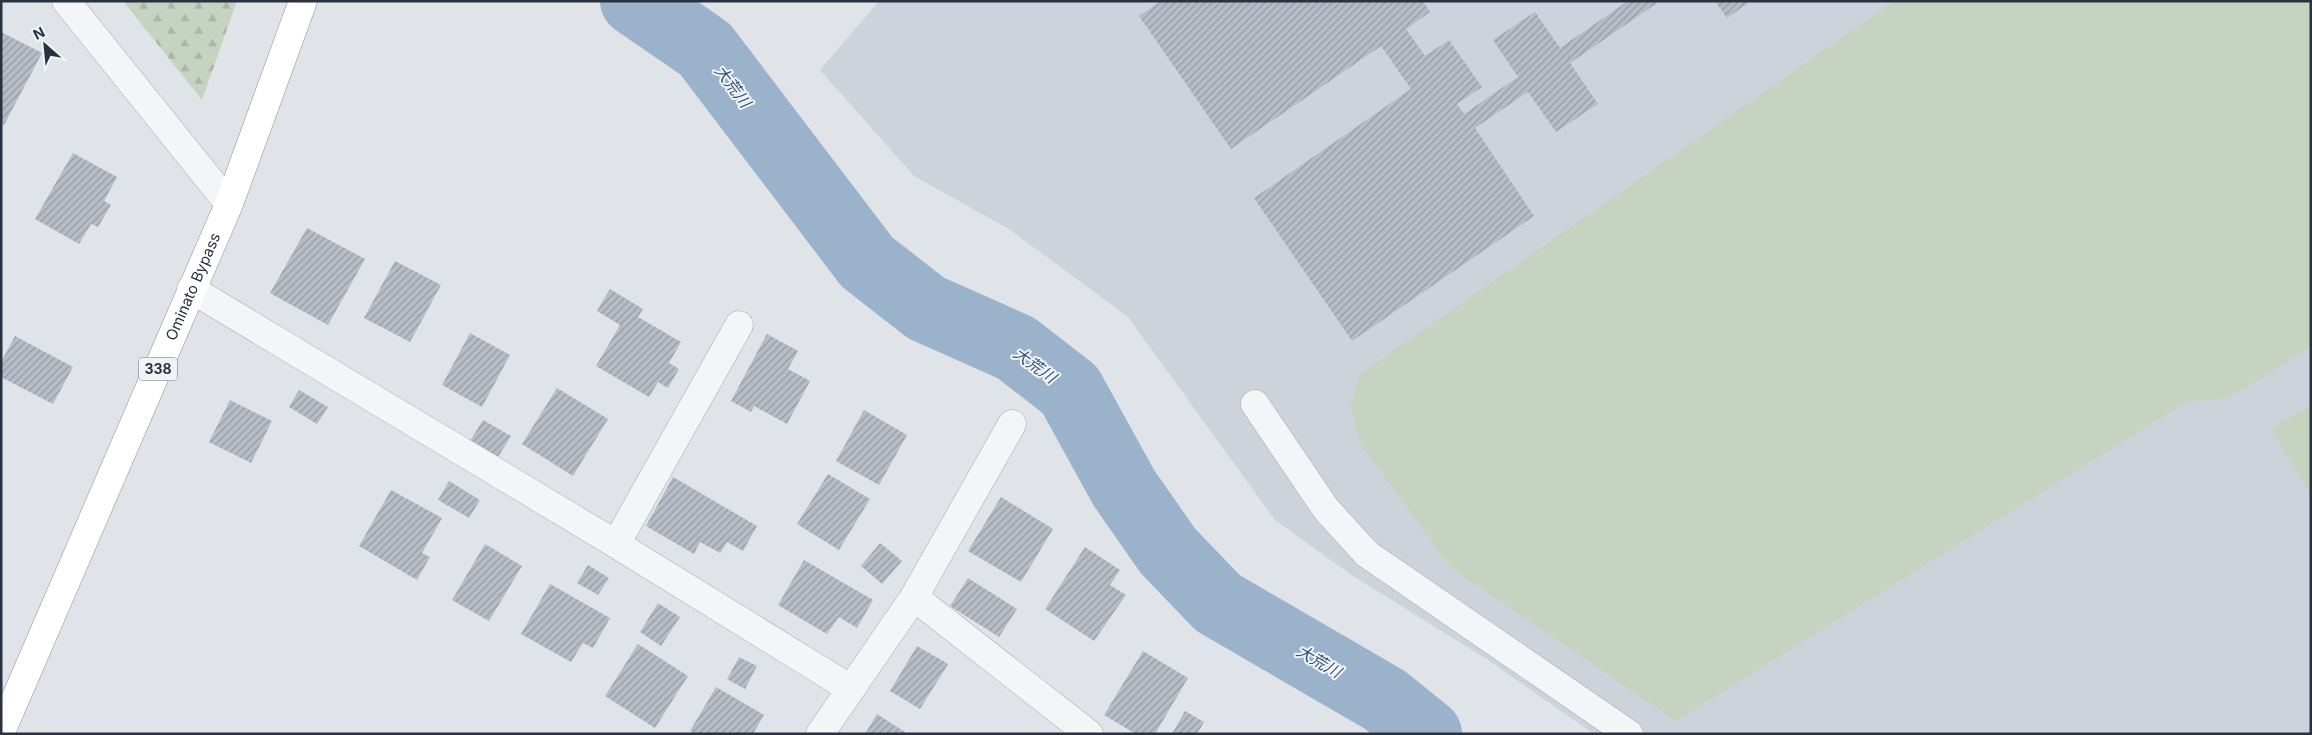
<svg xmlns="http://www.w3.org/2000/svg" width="2312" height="735" viewBox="0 0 2312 735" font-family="Inter,'Noto Sans JP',sans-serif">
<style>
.built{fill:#ced3db}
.grass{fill:#c6d3c1}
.forest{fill:url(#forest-firs)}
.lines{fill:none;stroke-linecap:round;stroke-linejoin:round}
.river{stroke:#9ab3ca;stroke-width:70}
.building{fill:url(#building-hatch)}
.minor-casing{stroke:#a5abb3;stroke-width:29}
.highway-casing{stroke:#8792a0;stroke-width:29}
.minor{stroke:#f3f5f7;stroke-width:28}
.highway{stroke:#fff;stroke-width:28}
.labels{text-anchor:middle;stroke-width:4;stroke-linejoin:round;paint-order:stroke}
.shield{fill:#f0f3f7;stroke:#646c78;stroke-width:1}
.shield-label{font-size:14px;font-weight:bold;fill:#283241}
.street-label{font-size:15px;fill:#283241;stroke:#f0f3f7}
.water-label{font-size:16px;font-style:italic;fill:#325375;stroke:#f0f3f7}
</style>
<defs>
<pattern id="forest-firs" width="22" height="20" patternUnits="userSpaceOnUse" patternTransform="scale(1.25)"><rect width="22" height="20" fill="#c6d3c1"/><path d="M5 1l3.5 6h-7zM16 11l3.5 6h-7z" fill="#aab6a7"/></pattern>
<pattern id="building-hatch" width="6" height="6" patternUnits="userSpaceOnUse" patternTransform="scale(1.25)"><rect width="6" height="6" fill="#b7bdc6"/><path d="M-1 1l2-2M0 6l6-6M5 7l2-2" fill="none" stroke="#959aa2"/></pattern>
</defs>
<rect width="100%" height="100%" fill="#e0e4e9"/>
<path class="built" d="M879 1H2311V734H1594L1488 660 1353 576 1275 520 1128 317 1009 229 914 176 820 70Z"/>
<g class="grass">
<path d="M1894 1H2311V347L2227 399 2188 401 1676 721 1452 569 1361 445 1351 406 1360 374Z"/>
<path d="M2311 405V495L2270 429Z"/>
</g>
<path class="forest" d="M123 1H237L202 100Z"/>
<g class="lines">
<path class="river" d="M635 1 705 49 867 262 926 308 1016 348 1070 390 1124 488 1168 551 1218 603 1385 700 1427 734"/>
</g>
<g class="building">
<path d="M1161 1H1423L1430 12 1406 29 1425 56 1449 40 1482 87 1457 104 1464 114 1518 77 1493 40 1535 12 1560 48 1628 1H1660L1570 63 1598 104 1556 132 1528 92 1475 128 1534 216 1352 341 1254 198 1411 89 1381 46 1231 149 1139 16Z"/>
<path d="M1715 1H1751L1727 18Z"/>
<path d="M1 32 42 53 4 125 1 123Z"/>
<path d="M73 153 117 177 104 201 111 205 98 227 91 224 79 244 35 219Z"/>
<path d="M307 228 365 259 328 325 270 293Z"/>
<path d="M395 261 441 285 410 342 364 318Z"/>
<path d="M610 289 643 309 638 317 681 342 669 363 679 369 668 388 658 382 649 397 596 366 620 325 597 311Z"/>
<path d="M470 333 510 355 482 407 442 385Z"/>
<path d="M767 334 798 351 788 369 810 381 787 424 754 406 751 412 731 401Z"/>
<path d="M15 336 73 367 53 404 1 377V362Z"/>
<path d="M557 388 608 419 573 476 522 444Z"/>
<path d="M299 390 328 407 317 424 289 407Z"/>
<path d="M230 400 272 421 251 463 209 442Z"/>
<path d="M864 410 907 435 879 485 836 461Z"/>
<path d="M483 420 511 436 498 457 470 441Z"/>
<path d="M828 474 870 499 839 550 797 524Z"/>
<path d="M673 477 757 526 743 551 727 542 720 553 700 542 694 554 646 526Z"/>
<path d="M449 481 480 500 469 518 438 500Z"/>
<path d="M391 490 442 518 422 553 430 557 417 580 359 546Z"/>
<path d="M1001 497 1053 529 1021 582 968 551Z"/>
<path d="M880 543 902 561 882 584 861 566Z"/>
<path d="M485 544 522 566 489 621 452 600Z"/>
<path d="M1085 547 1120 570 1110 585 1126 595 1094 641 1045 609Z"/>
<path d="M804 560 873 600 857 628 839 617 827 634 778 605Z"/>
<path d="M588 565 609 578 598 595 577 583Z"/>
<path d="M968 578 1017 609 999 637 950 606Z"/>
<path d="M550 584 610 618 593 648 583 643 571 662 521 634Z"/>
<path d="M658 603 680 617 661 646 640 632Z"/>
<path d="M638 644 688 676 655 728 605 696Z"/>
<path d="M917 646 948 664 920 709 890 691Z"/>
<path d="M1143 651 1188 678 1155 734H1136L1104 715Z"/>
<path d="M739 657 757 666 745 689 727 679Z"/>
<path d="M716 687 764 715 753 734H695L690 731Z"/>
<path d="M1185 711 1204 722 1197 734H1172Z"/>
<path d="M877 714 908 734H865Z"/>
</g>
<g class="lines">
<defs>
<g id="minor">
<path d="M66 1 229 204"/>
<path d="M191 289 616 544 851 689"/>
<path d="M1255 404 1326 509 1367 554 1629 734"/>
<path d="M616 544 739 325"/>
<path d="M914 597 1012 424"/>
<path d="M820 734 914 597 1089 734"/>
</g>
<g id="highway">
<path id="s1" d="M1 732 229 204 303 1"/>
</g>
</defs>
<use href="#minor" class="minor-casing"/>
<use href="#highway" class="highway-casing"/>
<use href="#minor" class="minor"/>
<use href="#highway" class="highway"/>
</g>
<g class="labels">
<rect class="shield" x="139" y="357.5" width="38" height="23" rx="4"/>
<g class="shield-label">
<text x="158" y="374">338</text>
</g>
<g class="street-label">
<text dy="5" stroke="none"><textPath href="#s1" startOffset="485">Ominato Bypass</textPath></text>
</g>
<g class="water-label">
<text transform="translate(733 86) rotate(53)" y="6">大荒川</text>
<text transform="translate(1035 365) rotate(36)" y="6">大荒川</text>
<text transform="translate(1319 661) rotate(30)" y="6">大荒川</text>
</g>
</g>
<rect width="2312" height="735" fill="none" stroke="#283241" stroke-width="5"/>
<g transform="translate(45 45) rotate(333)" stroke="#f0f3f7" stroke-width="4" paint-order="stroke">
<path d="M0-4L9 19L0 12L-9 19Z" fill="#283241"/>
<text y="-8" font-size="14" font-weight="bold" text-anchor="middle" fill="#283241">N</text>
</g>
</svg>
